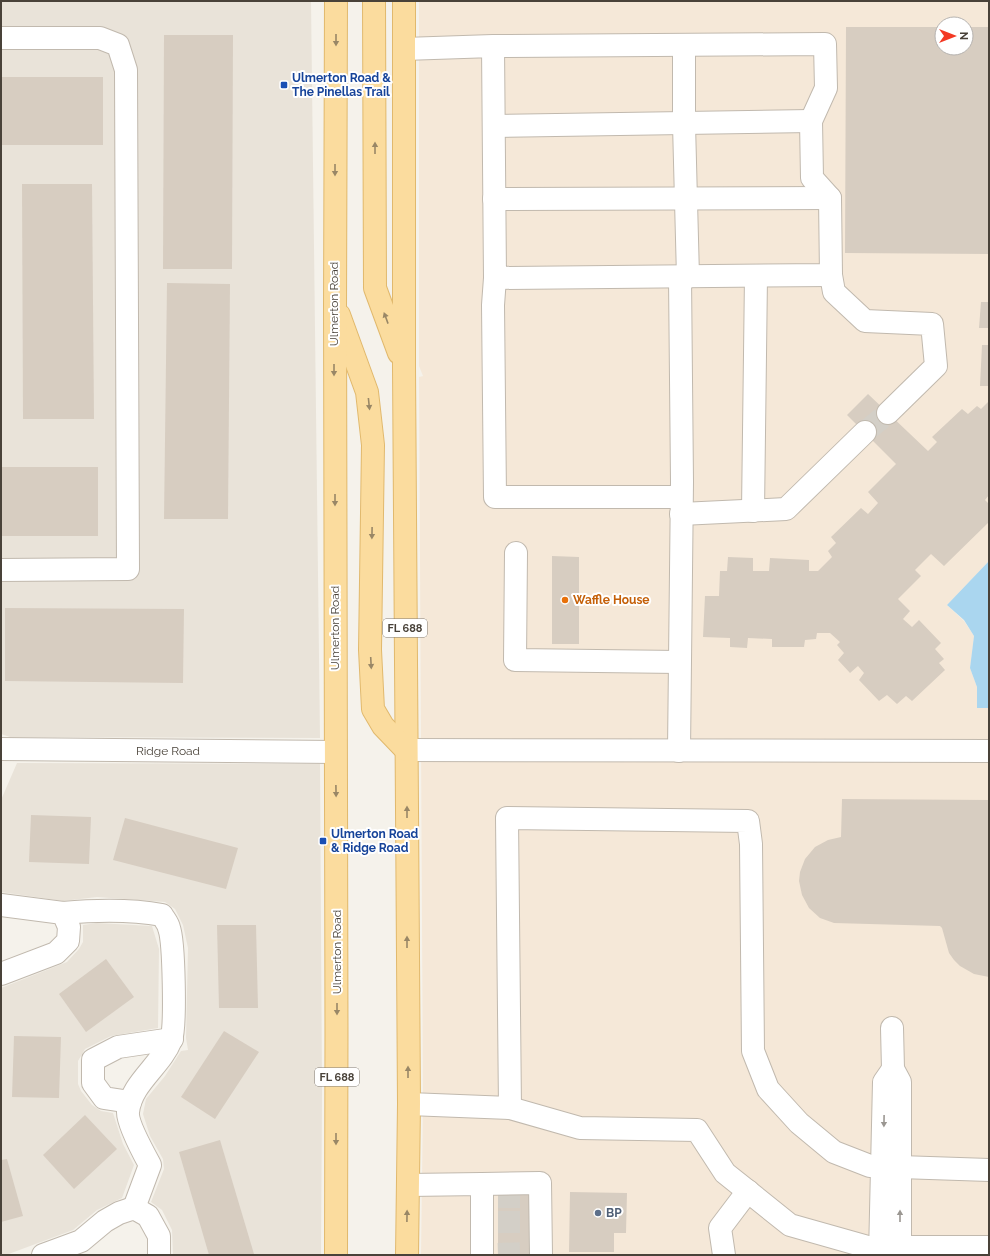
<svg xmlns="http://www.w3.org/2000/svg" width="990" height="1256" viewBox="0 0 990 1256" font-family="Raleway,sans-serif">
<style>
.residential{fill:#e9e3d9}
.commercial{fill:#f5e8d8;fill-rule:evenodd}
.water{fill:#aad6ef}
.building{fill:#d7cdc1}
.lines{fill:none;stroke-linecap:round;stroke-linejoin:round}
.minor-tunnel{stroke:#d3cfc7;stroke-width:22;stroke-dasharray:22 11;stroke-linecap:butt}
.minor-casing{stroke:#c1b9ae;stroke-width:24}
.major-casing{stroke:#e1b96d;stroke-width:24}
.minor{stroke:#fff;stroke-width:22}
.major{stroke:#fbdc9e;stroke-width:22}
.oneway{fill:#998766}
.oneway2{fill:#9b9792}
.transit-dot{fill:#1a4fb4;stroke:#fff;stroke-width:1.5}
.food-dot{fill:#e8710a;stroke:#fff;stroke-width:1.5}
.service-dot{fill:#5c6f8a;stroke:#fff;stroke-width:1.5}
.labels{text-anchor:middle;stroke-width:4;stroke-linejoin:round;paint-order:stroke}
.shield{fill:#fff;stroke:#807b74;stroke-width:1}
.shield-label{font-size:11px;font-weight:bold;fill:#494239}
.transit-label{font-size:12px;font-weight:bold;fill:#164399;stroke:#fff;text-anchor:start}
.street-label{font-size:12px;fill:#494239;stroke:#fff}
.food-label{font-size:12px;font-weight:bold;fill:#c56008;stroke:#fff;text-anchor:start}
.service-label{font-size:12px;font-weight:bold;fill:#4e5e75;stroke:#fff;text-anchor:start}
</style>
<rect width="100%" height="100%" fill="#f5f2eb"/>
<g class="residential">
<path d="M1 1H311L320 738 10 737 1 734Z"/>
<path d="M17 763 320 764 322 1090 321 1255H173L172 1230 162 1210 151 1202 164 1169 163 1159 150 1136 143 1114 146 1099 165 1076 181 1051 188 1050 186 1038 188 948 183 925 175 909 165 902 97 897 63 901 1 892V800Z"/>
<path d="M97 923 152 926 159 949 158 1028 111 1036 85 1049 78 1061V1084L81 1091 92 1105 101 1111 113 1113 123 1144 134 1165 122 1198 97 1210 73 1230 6 1255H1V988L67 962 79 949 83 942V925Z"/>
</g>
<path class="commercial" d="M419 1H989V561L947 605 964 621 974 636 970 668 977 687V708H989V1255H421L423 1104 419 377 423 376 419 366ZM942 24H966V48H942Z"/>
<path class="water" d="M989 561V708H977V687L970 668 974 636 964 620 947 605Z"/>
<g class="building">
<path d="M846 27H942V48H966V27H989V254L845 253Z"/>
<path d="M164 35H233L232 269H163Z"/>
<rect x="1" y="77" width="102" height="68"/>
<path d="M22 184H92L94 419H23Z"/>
<path d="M167 283 230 284 228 519H164Z"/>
<path d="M981 302H989V328H979Z"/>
<path d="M982 345H989V386H980Z"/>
<path d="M868 394 928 451 937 442 932 437 962 409 968 414 977 406 981 409 989 401V495L985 500 989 504V522L944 566 931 554 915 570 921 576 898 599 910 611 903 619 912 627 919 620 941 643 935 649 944 659 939 663 945 670 912 701 906 696 897 704 887 695 879 701 859 680 864 673 858 666 850 673 838 660 844 653 837 645 840 642 830 633H817L816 639 805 640 804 647H772V639L748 638 747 648 730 647V638L703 637 705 596H719L720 571H727L728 557 753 558V571H769L770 558 809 560V571H818L832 557 828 551 836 543 831 537 861 508 868 514 878 503 868 492 896 464 847 415Z"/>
<rect x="1" y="467" width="97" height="69"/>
<path d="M552 556 579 557V644H552Z"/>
<path d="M5 608 184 609 183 683 5 681Z"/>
<path d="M842 799 989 800V977L974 974 960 966 954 960 949 953 942 928 940 926 834 923 820 918 809 908 802 895 799 881 800 872 805 859 815 847 828 840 841 837Z"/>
<path d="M31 815 91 817 89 864 29 862Z"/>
<path d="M125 818 238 848 226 889 113 860Z"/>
<path d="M217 925H256L258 1008H219Z"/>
<path d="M106 959 134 997 86 1032 59 994Z"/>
<path d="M224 1031 259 1052 215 1119 181 1097Z"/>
<path d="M14 1036 61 1037 59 1098 12 1097Z"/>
<path d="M85 1115 117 1149 74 1189 43 1155Z"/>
<path d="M220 1140 254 1254 251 1255H209L179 1152Z"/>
<path d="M7 1159 23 1216 1 1222V1160Z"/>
<path d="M529 1189 530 1255H498V1190Z"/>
<path d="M570 1192 627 1193 626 1233H614V1252H569Z"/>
</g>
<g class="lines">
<g class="minor-tunnel">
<path d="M865 432 888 413"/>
<path d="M498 1197H529"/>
<path d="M498 1222H529"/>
<path d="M498 1254 530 1253"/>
</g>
<defs>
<g id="minor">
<path d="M1 38H100L118 45 126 70 128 569 1 570"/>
<path d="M684 45V124L688 277"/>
<path d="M404 49 493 46 825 44 826 88 811 121 812 178 830 198 831 275 495 278 493 46"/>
<path d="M494 126 811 121"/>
<path d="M494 199 830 198"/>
<path d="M831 275 834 292 865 321 932 324 936 366 888 413"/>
<path d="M495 278 493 305 495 497H681"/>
<path d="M753 511 756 276"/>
<path d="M681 514 786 509 865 432"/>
<path d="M516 553 515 660 679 662"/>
<path d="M1 749 335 752"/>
<path d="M406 750 989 751"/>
<path d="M679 751 682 482 680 277"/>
<path d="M1 905 63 913 69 927 68 941 56 953 1 974"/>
<path d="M63 913C96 910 129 909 162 915 164 919 168 923 169 928 174 941 176 1027 171 1040 161 1066 131 1083 128 1112 127 1123 144 1154 150 1165L134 1208"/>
<path d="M892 1028 893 1069 900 1082V1255"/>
<path d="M130 1102 104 1098 93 1083V1060L118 1047 172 1039"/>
<path d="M409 1104 510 1108 507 818 748 821 751 844 753 1051 768 1089 799 1123 834 1152 870 1166 989 1170"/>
<path d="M510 1108 580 1128 697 1130 725 1173 790 1225 868 1247H989"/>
<path d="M482 1184 540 1183 541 1255"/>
<path d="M408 1185 482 1184V1255"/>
<path d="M43 1255 81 1241 105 1221 119 1213 134 1208 148 1216 159 1236V1255"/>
<path d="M724 1255 720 1228 748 1191"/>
<path d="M880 1255 884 1082 893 1069"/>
</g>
<g id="major">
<path d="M374 1 375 288 399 353"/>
<path d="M404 1V367L409 1104 407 1255"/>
<path d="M339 315 367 392 373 445 370 650 373 709 383 726 406 750"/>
<path d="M336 1255C338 837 333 419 336 1"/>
</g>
</defs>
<use href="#minor" class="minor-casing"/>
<use href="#major" class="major-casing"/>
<use href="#minor" class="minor"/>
<use href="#major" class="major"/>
</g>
<defs><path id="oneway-solid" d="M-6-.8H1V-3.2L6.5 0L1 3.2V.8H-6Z"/></defs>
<g class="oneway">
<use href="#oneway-solid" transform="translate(336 40) rotate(90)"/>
<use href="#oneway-solid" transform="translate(375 148) rotate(-90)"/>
<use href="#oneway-solid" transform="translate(335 170) rotate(90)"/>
<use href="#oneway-solid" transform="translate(386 318) rotate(-110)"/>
<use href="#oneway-solid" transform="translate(334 370) rotate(90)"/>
<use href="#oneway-solid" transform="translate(369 404) rotate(84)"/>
<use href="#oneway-solid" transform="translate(335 500) rotate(90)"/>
<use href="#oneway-solid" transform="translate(372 533) rotate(91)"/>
<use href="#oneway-solid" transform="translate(371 663) rotate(87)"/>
<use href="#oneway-solid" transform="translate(336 791) rotate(89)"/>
<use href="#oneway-solid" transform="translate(407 812) rotate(-90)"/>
<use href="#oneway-solid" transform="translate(407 942) rotate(-90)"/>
<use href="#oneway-solid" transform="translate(337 1009) rotate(90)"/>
<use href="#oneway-solid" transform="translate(408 1072) rotate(-90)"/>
<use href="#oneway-solid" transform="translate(336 1139) rotate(90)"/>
<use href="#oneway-solid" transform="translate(407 1216) rotate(-89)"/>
</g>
<g class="oneway2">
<use href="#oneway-solid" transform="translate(884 1121) rotate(91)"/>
<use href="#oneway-solid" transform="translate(900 1216) rotate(-90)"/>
</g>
<g class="transit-dot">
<rect x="280" y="81" width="8" height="8" rx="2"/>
<rect x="319" y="837" width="8" height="8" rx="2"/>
</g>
<circle class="food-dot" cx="565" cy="600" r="4"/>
<circle class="service-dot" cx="598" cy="1213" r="4"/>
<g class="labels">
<g class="shield">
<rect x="383" y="619" width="44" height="18" rx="3"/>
<rect x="315" y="1068" width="44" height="18" rx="3"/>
</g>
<g class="shield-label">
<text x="405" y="632">FL 688</text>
<text x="337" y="1081">FL 688</text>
</g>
<g class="transit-label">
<text x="292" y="82">Ulmerton Road &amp;<tspan x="292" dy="14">The Pinellas Trail</tspan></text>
<text x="331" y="838">Ulmerton Road<tspan x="331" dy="14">&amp; Ridge Road</tspan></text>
</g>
<g class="street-label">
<text transform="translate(334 304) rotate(-90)" y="4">Ulmerton Road</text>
<text transform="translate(335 628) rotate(-90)" y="4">Ulmerton Road</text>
<text x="168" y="755">Ridge Road</text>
<text transform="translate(337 952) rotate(-90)" y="4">Ulmerton Road</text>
</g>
<g class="food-label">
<text x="573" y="604">Waffle House</text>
</g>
<g class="service-label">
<text x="606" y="1217">BP</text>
</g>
</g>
<rect width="990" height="1256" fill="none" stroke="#494239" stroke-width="4"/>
<g transform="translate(954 36) rotate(90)"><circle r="19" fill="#ffffff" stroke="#b6b3b0"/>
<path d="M0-3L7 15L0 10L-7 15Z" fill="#f33924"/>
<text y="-6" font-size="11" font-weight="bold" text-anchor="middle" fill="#494239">N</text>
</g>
</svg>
